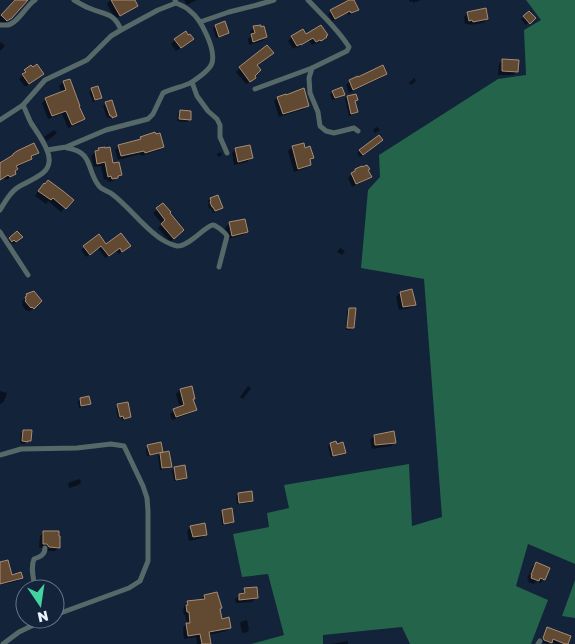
<svg xmlns="http://www.w3.org/2000/svg" width="575" height="644" viewBox="0 0 575 644" font-family="'Golos Text',sans-serif">
<style>
.forest{fill:#23644b}
.shadow{fill:#0007}
.building{fill:#624932;stroke:#a98c74}
.lines{fill:none;stroke-linecap:round;stroke-linejoin:round}
.street{stroke:#566968;stroke-width:5}
</style>
<rect width="100%" height="100%" fill="#13233a"/>
<g class="forest">
<path d="M526 0H575V564L528 544 516 586 548 600 531 644H410L402 627 323 635V644H251L284 635 268 574 242 577 233 534 269 527 267 513 289 508 284 485 409 464 412 526 442 517 424 279 361 268 368 190 380 177 379 155 498 79 526 75 524 30 541 20Z"/>
<path d="M575 580V618L562 616Z"/>
</g>
<g class="shadow">
<path d="M17 0H27L6 22 3 24 0 21V17Z"/>
<path d="M110 0H134L137 5 133 9 115 19 107 4Z"/>
<path d="M184 0H197L187 5Z"/>
<path d="M347 0H353L357 10 355 12 348 15 347 12 332 21 328 14 348 1Z"/>
<path d="M409 0H421L413 3V1L410 2Z"/>
<path d="M468 13 487 19 483 23 469 25V24H465L464 17Z"/>
<path d="M529 13 534 18 526 25 521 19Z"/>
<path d="M215 26 228 33 226 35 216 38 213 28Z"/>
<path d="M254 28H260L266 37 262 41 249 45 248 39 251 36 250 32Z"/>
<path d="M303 31 306 36 325 37 317 44 316 43 312 45 309 41 297 48 296 47 293 49 288 41 292 37Z"/>
<path d="M175 40 188 43 176 51 171 44Z"/>
<path d="M0 42 5 46 0 51Z"/>
<path d="M266 46 256 65 251 81 246 84 236 72Z"/>
<path d="M503 60 517 71 513 75H498L499 64Z"/>
<path d="M25 71 43 74 25 87 19 79 22 76 21 75Z"/>
<path d="M385 74 381 78 349 93 346 85 350 81Z"/>
<path d="M414 78 416 81 411 85 409 83Z"/>
<path d="M70 80 78 106 84 119 80 123 68 128 62 114 48 119 42 103 46 99 62 93 59 86 63 82Z"/>
<path d="M92 90 101 98 98 100 93 102 89 92Z"/>
<path d="M303 90 308 105 304 109 279 117 274 101 277 98Z"/>
<path d="M333 92 344 95 341 97 332 100 330 94Z"/>
<path d="M347 97 357 100 354 102 357 112 354 114 349 116 345 99Z"/>
<path d="M106 103 115 116 113 118 110 119 109 117 107 118 103 106Z"/>
<path d="M180 111 189 119 187 122 177 121 178 113Z"/>
<path d="M377 127 380 130 375 133 373 130Z"/>
<path d="M54 130 57 133 47 141 44 137Z"/>
<path d="M379 137V142L360 157 357 153Z"/>
<path d="M141 138 163 146 159 150 141 156 140 154 118 160 115 150 119 146 137 141Z"/>
<path d="M292 147 305 149 312 158 309 161 310 164 306 168 294 172 288 151Z"/>
<path d="M99 149 121 174 113 181 108 182 107 179 104 180 101 166 94 167 91 156Z"/>
<path d="M236 149 251 158 247 162 234 165 232 153Z"/>
<path d="M37 152 30 158 27 162 16 168 14 172 15 173 11 177 6 180 4 178 0 180V164Z"/>
<path d="M221 152 222 155 218 157 217 154Z"/>
<path d="M356 170H367L370 176 366 180 352 187 348 178Z"/>
<path d="M40 188 72 200 61 212 48 201 46 204 35 196Z"/>
<path d="M211 199 221 208 219 210 213 213 211 208 209 209 208 205 209 204 208 201Z"/>
<path d="M163 205 179 234 170 242 158 228 162 224 153 213Z"/>
<path d="M229 224 247 231 243 235 228 239 225 228Z"/>
<path d="M17 232 21 237 13 244 11 242 9 244 7 241Z"/>
<path d="M121 235 126 249 119 254 116 251 105 258 98 248 86 257 81 250 84 247 106 246Z"/>
<path d="M340 248 345 251 342 255 337 252Z"/>
<path d="M400 293 414 304 410 308 399 310 396 297Z"/>
<path d="M27 295 40 301 29 312 28 310 26 311 22 305 23 304 22 302Z"/>
<path d="M350 309 353 328 350 330H346L347 311Z"/>
<path d="M248 386 251 388 243 399 240 397Z"/>
<path d="M191 387 194 398 192 400 195 409 191 413 172 420 170 414 174 410 180 408 176 394 180 390Z"/>
<path d="M0 391 7 393 4 401 1 404 0 403Z"/>
<path d="M80 399 89 404 87 406 79 408 78 401Z"/>
<path d="M118 406 130 417 127 419 122 420 121 417 118 418 116 408Z"/>
<path d="M23 431 30 440 24 444 20 443 21 433Z"/>
<path d="M374 436 395 442 391 446 372 449 370 440Z"/>
<path d="M331 444 345 452 342 455 331 457 328 446Z"/>
<path d="M148 446 162 451 159 454 147 456 146 449Z"/>
<path d="M160 454 170 466 168 468 160 470 158 456Z"/>
<path d="M175 468 186 477 183 480 174 481 172 471Z"/>
<path d="M80 479 81 483 78 485 69 488 68 484 70 482Z"/>
<path d="M239 494 252 500 249 503 237 504 236 496Z"/>
<path d="M223 511 233 522 231 524 222 525 221 514Z"/>
<path d="M191 527 206 534 202 538 189 541 187 531Z"/>
<path d="M44 532 59 547 55 551H45L43 548H39L40 536Z"/>
<path d="M0 563 11 576 21 578 18 581 0 585Z"/>
<path d="M536 563 544 579 540 583 536 581 534 584 528 582 529 579H527L532 567Z"/>
<path d="M245 590 256 598 252 602 236 603 235 599 241 595V594Z"/>
<path d="M204 596 221 620 230 628 226 631 208 635 209 644H197L196 637 184 639 183 628 187 624 185 615H184L183 610 184 608V606L188 602 201 600Z"/>
<path d="M247 620 249 630 247 632 242 633 240 623 243 621Z"/>
<path d="M547 628 567 644H557L551 642 547 644 542 642 541 641 545 631Z"/>
<path d="M348 641V644H331Z"/>
</g>
<g class="building">
<path d="M15 0H28L12 18 7 21 1 15Z"/>
<path d="M111 0H135L138 6 120 16Z"/>
<path d="M349 0H354L359 10 351 13 350 11 335 19 330 10Z"/>
<path d="M486 8 488 19 473 22 472 20 469 21 467 12Z"/>
<path d="M529 11 536 18 530 24 523 16Z"/>
<path d="M225 21 229 33 219 37 215 25Z"/>
<path d="M261 25V27L264 26 267 37 253 42 251 34 255 33 253 26Z"/>
<path d="M321 25 328 35 326 36 327 37 321 41 320 40 316 42 313 38 301 45V44L297 46 291 36 303 29 306 34Z"/>
<path d="M186 31 188 35 190 34 194 39 181 48 174 39Z"/>
<path d="M267 45 274 53 257 65 261 70 255 76 256 78 250 82 239 67Z"/>
<path d="M502 59 519 60 518 72 502 71Z"/>
<path d="M37 64 44 74 29 84 22 74 26 72 24 70 31 65 33 67Z"/>
<path d="M383 65 387 74 353 90 349 80 358 76V77Z"/>
<path d="M70 79 80 106H79L85 119 72 125 66 111 52 116 45 98 66 90 63 81Z"/>
<path d="M98 86 102 98 95 100 91 88Z"/>
<path d="M342 87 345 95 335 98 332 91Z"/>
<path d="M304 88 309 106 283 114 277 97 286 94V95Z"/>
<path d="M356 94 358 100 355 101 358 112 351 114 347 96Z"/>
<path d="M112 100 117 116 112 118V116H110L105 102Z"/>
<path d="M180 110 191 111V120L179 119Z"/>
<path d="M155 132 156 134 160 133 164 147 145 153 144 151 121 156 118 145 141 139 140 137Z"/>
<path d="M379 135 383 140 363 155 359 150Z"/>
<path d="M34 143 39 153 31 156 32 159 16 166 18 169 15 171 16 174 10 177 8 175 0 180V163L13 155V154L17 151Z"/>
<path d="M304 143 305 148 310 146 314 158 310 159 311 165 298 169 292 146Z"/>
<path d="M250 145 253 158 238 162 235 148Z"/>
<path d="M105 147V148L110 147 113 163 119 162 122 175 118 176V178L112 179 111 176 108 177 105 162 97 164 95 151 99 150 98 148Z"/>
<path d="M367 165 370 169 368 170 372 177 356 184 351 173 355 171V169L362 166V167Z"/>
<path d="M48 180 63 191 74 200 66 209 53 198 51 200 38 191 44 183 45 184Z"/>
<path d="M218 195 223 208 215 211 213 207H212L210 202 211 201 210 198Z"/>
<path d="M163 203 171 212 170 213 184 230 174 239 161 224 165 220 156 208Z"/>
<path d="M245 219 248 232 232 236 229 222Z"/>
<path d="M17 231 23 237 16 242 14 240 12 242 9 238Z"/>
<path d="M121 233 131 246 122 252 120 248 109 256 101 246 90 255 83 246 99 234 106 244Z"/>
<path d="M412 289 416 305 403 307 400 292Z"/>
<path d="M34 291 42 301 34 309 32 307 31 308 25 301 26 300 25 297 27 296 26 294Z"/>
<path d="M349 308H356L354 328H347Z"/>
<path d="M192 386 195 399H193L197 410 176 417 173 409 184 405 180 389Z"/>
<path d="M89 396 91 404 81 406 80 398Z"/>
<path d="M128 402 131 417 124 419 123 416 120 417 117 404Z"/>
<path d="M23 430H32L31 441H28V442L22 441Z"/>
<path d="M394 431 396 443 375 445 374 435Z"/>
<path d="M336 441 337 444 343 442 346 453 333 456 330 443Z"/>
<path d="M161 442 163 452 150 455 147 445Z"/>
<path d="M169 451 172 467 162 468 160 453Z"/>
<path d="M185 465 187 478 176 480 174 467Z"/>
<path d="M252 491 253 501 239 503 238 493Z"/>
<path d="M232 508 234 522 224 524 222 510Z"/>
<path d="M205 523 207 535 193 537 190 526Z"/>
<path d="M43 531H59V536H60V548L49 547 47 544H43Z"/>
<path d="M8 560 12 575 21 572 23 578 0 584V562Z"/>
<path d="M536 562 550 568 545 580 540 578 539 581 531 578 532 575H531Z"/>
<path d="M257 587 258 598 239 600V594L245 593 244 588Z"/>
<path d="M217 592 222 608 220 609 222 619 229 617 231 628 209 632 211 644H202L200 634 188 636 186 623H190L189 612H187L186 605H188L187 601 205 599 204 595Z"/>
<path d="M547 627 571 636 568 644H565L553 639 552 643 544 640 543 638Z"/>
</g>
<g class="lines">
<g class="street">
<path d="M74 0C79 3 84 6 89 8 105 15 114 12 121 30"/>
<path d="M200 22 229 12 257 5 274 0"/>
<path d="M0 25C3 25 6 25 8 25 18 23 26 6 35 0"/>
<path d="M312 68 309 78 310 93 318 112 320 126 326 131 334 133 354 128 358 131"/>
<path d="M192 82 197 96 208 111 217 119 220 125V137L227 153"/>
<path d="M255 89 312 68 347 51 349 47C338 29 322 15 308 0"/>
<path d="M0 120 23 105 45 80 87 60 111 36 121 30 158 10 176 3"/>
<path d="M67 148C94 152 86 170 99 186 102 190 108 191 112 194 128 206 141 224 157 236 162 240 171 245 177 246 189 247 206 225 213 225 216 225 216 227 219 228 222 231 225 232 227 236L219 267"/>
<path d="M47 150 66 147 106 130 148 119 153 114 163 93C172 88 184 87 192 82 198 78 210 70 212 63 216 49 201 19 190 11 186 7 181 5 176 3L175 0"/>
<path d="M0 210C5 202 10 192 17 188 31 178 57 175 47 150 43 140 37 132 31 123 28 117 26 111 23 105"/>
<path d="M0 232 28 275"/>
<path d="M0 455 21 449 77 448 111 444 124 446 143 486 147 498 148 511V561L140 581 129 588 55 615"/>
<path d="M35 589C34 579 30 568 34 559 40 557 45 555 45 548"/>
<path d="M3 644 19 632 46 619"/>
<path d="M538 644 540 641"/>
</g>
</g>
<g transform="translate(40 604) rotate(167)"><circle r="24" fill="#13233a" stroke="#687588"/>
<path d="M0-4L9 19L0 12L-9 19Z" fill="#44d49f"/>
<text y="-8" font-size="14" font-weight="bold" text-anchor="middle" fill="#e8f1fe">N</text>
</g>
</svg>
